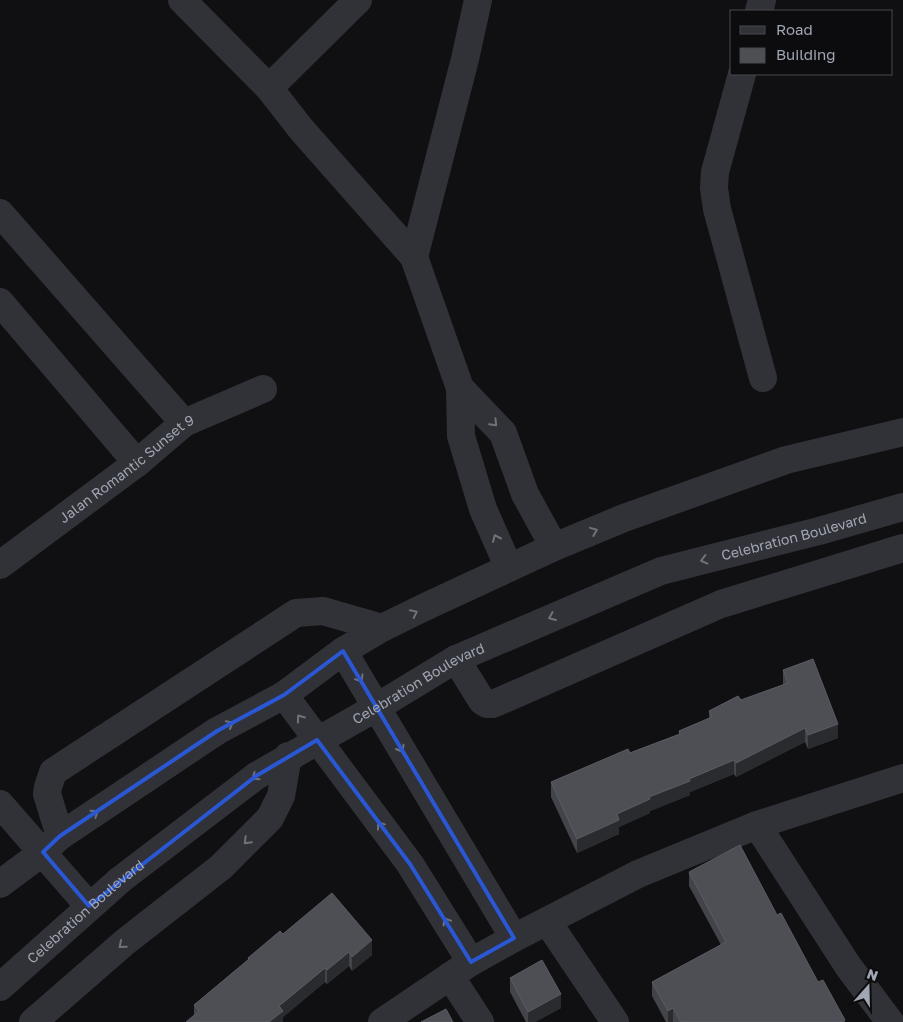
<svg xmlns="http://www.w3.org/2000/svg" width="903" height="1022" viewBox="0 0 903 1022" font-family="'Golos Text',sans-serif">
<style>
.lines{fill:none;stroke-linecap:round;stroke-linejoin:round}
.minor{stroke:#313237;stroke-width:28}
.wall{fill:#43444a}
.shaded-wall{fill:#2a2b2f}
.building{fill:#4d4f55;stroke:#5a5c64}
.oneway{stroke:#6f727b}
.marked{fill:none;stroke:#2a57d4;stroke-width:4;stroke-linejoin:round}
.labels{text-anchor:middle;stroke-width:5;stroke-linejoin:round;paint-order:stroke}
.street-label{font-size:14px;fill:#a1a6b3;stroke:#0c0b0d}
</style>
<rect width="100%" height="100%" fill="#101012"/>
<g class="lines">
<g class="minor">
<path d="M182 0 269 88 301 129 414 257 460 388 461 436 483 509 509 568"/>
<path d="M759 11 762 0"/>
<path d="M742 74 715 172 714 188 717 209 763 378"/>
<path d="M269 88 358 0"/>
<path d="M0 213 184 423"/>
<path d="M414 257 465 59 478 0"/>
<path d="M0 302 137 463"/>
<path d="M460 388 503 433 525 494 554 547"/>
<path id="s1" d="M0 565 137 463 184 423 263 389"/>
<path d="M343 651 514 938"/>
<path d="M456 659 482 701 487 704H493L721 604 903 548"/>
<path d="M284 695 410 864 471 962"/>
<path d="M0 804 89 906"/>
<path d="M757 825 848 966 890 1022"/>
<path d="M60 836 47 794 48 787 53 772 296 613 323 611 382 628"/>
<path d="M0 884 43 852 60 836 217 731 284 695 343 651 382 628 427 606 554 547 624 518 786 460 903 432"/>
<path d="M547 921 615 1022"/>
<path d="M450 976 480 1022"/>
<path id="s2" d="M0 987 120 880 256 776 377 707 456 659 661 571 819 531 903 507"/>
<path d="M33 1022 125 942 221 867 270 818 281 796 288 756"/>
<path d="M382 1022 471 962 514 938 638 874 757 825 903 778"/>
</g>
</g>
<g class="wall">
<path d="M783 670 838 738 808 749 805 742 736 777 734 774 690 792V795L650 811V813L619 827V834L577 853 551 797V782L679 734V731L709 718V711L783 685Z"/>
<path d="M689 872 777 915 818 982 845 1022H666L652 996V982L721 945 689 886Z"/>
<path d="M283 934 372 955 352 971 349 966 327 984 325 982 283 1017V1022L194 1016V1005L248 961V958Z"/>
<path d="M510 978 561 1008 535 1022H526L510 992Z"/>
</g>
<g class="shaded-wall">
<path d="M838 724V738L808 749V735Z"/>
<path d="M805 728V742L736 777V763Z"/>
<path d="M734 760V774L690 792V795L650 811V813L619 827V834L577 853V839L617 814 649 797 689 779Z"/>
<path d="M372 940V955L352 971V957Z"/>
<path d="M349 952V966L327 984V970Z"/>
<path d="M325 968V982L283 1017V1022H269L279 1006Z"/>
<path d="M561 994V1008L535 1022H528V1012Z"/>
<path d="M673 1008V1022H668V1011Z"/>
</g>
<g class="building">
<path d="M813 659 838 724 808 735 805 728 736 763 734 760 689 779 690 781 649 797 650 799 617 814 619 820 577 839 551 782 628 749 630 753 680 734 679 731 712 717 709 711 738 696 741 700 788 683 783 670Z"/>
<path d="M740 845 777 915 781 913 818 982 823 980 845 1020 842 1022H681L673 1008 668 1011 652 982 726 942 689 872Z"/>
<path d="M332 893 372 940 352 957 349 952 327 970 325 968 279 1006 283 1011 269 1022H186L199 1011 194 1005 249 959 248 958 280 931 283 934Z"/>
<path d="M542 960 561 994 528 1012 510 978Z"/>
<path d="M446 1009 453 1022H421Z"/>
</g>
<defs><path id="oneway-chevron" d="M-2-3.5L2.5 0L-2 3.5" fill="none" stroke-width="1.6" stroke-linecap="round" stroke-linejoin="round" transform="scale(1.25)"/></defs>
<g class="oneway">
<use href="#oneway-chevron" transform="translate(494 423) rotate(46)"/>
<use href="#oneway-chevron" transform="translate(594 531) rotate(-22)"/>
<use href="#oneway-chevron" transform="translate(496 538) rotate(-114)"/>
<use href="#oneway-chevron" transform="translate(704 560) rotate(166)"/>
<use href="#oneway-chevron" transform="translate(414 613) rotate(-26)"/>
<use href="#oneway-chevron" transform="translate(552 617) rotate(157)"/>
<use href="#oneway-chevron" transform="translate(360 679) rotate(59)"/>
<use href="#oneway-chevron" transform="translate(300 718) rotate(-126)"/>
<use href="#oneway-chevron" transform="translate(230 724) rotate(-28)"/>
<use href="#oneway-chevron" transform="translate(401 749) rotate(60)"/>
<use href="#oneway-chevron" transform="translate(255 777) rotate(145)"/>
<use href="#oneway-chevron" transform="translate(95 813) rotate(-34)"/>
<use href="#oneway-chevron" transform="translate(380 825) rotate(-127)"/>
<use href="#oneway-chevron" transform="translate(247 841) rotate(135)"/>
<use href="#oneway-chevron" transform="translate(446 921) rotate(-122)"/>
<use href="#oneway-chevron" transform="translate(122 945) rotate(140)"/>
</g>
<path class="marked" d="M343 651 514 938 471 962 410 864 317 740 256 776 89 906 43 852 60 836 217 731 284 695Z"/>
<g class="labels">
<g class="street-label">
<text dy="5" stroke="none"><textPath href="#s1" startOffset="159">Jalan Romantic Sunset 9</textPath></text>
<text dy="5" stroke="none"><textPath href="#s2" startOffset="924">Celebration Boulevard</textPath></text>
<text dy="5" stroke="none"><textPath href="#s2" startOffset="519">Celebration Boulevard</textPath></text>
<text dy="5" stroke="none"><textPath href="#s2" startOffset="114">Celebration Boulevard</textPath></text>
</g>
</g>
<rect x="730" y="10" width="162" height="65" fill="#0c0b0d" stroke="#48494f"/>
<rect x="740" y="26" width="25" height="8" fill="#313237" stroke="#48494f"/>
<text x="776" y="35" font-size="15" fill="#a1a6b3">Road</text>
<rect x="740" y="48" width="25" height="15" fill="#4d4f55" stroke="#48494f"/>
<text x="776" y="60" font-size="15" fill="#a1a6b3">Building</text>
<g transform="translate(868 987) rotate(20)" stroke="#0c0b0d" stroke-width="4" paint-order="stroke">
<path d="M0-4L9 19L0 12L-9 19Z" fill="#a1a6b3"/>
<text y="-8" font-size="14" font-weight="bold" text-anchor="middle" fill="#a1a6b3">N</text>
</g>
</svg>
